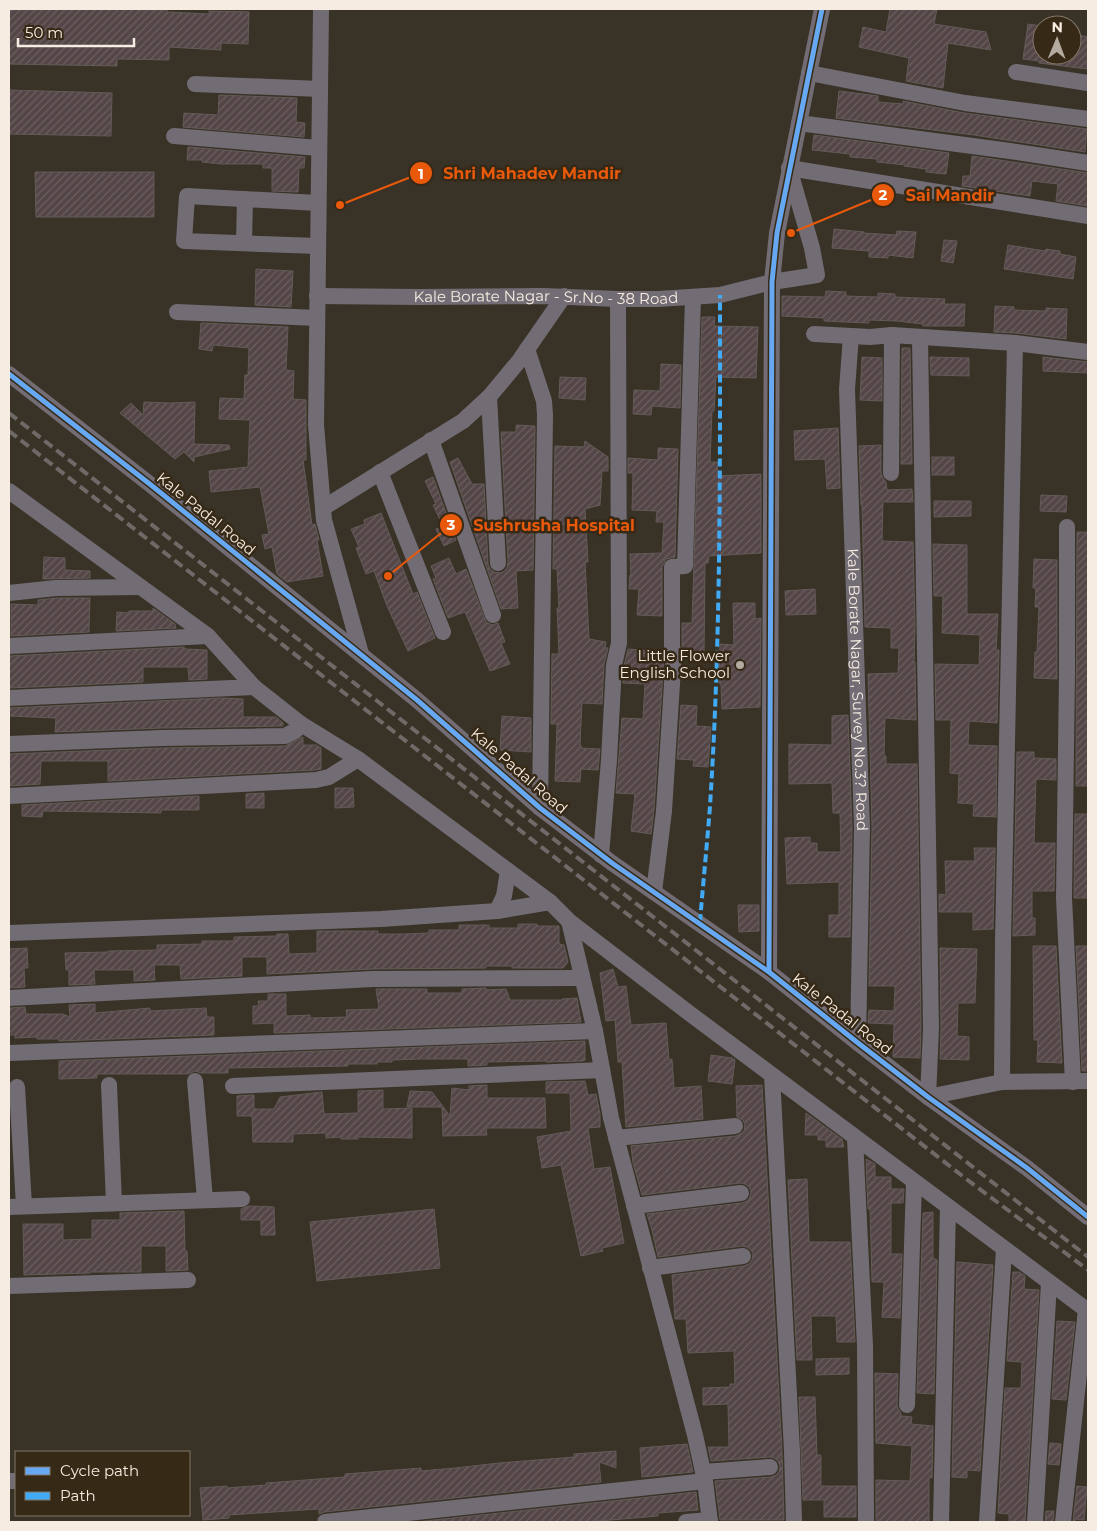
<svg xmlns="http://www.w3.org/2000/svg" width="1097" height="1531" viewBox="0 0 1097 1531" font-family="Montserrat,sans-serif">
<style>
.building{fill:url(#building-hatch);stroke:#635b58}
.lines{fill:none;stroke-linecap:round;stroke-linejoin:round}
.minor{stroke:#726d74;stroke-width:16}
.rail{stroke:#6f6968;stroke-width:4;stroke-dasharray:10 5;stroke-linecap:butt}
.quiet{stroke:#42abf6;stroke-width:4;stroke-dasharray:8 4;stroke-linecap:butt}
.cycleway-casing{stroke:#362916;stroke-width:8}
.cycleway{stroke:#66a8f1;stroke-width:5}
.poi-dot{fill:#b4aba0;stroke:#362916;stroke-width:2}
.labels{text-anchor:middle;stroke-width:5;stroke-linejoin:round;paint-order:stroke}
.street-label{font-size:15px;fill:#f6ece1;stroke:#362916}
.poi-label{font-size:15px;fill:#f6ece1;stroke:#362916;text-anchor:end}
.leader{fill:none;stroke:#e8590c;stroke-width:2}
.callout-dot{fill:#e8590c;stroke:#362916;stroke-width:2}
.mark-label{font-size:15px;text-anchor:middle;font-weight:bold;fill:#fff}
.callout-label{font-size:16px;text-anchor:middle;font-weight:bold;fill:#e8590c;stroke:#362916;stroke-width:5;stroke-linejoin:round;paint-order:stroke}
</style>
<defs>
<pattern id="building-hatch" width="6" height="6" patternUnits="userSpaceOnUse" patternTransform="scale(1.25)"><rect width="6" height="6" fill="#544547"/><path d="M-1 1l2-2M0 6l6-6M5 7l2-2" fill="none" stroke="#6d6061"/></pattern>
</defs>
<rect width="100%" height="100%" fill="#393227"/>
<g class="building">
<path d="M9 9H167V12L209 14V11L249 12 248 44 221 43V50L169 47V60L117 59V66L9 64Z"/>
<path d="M890 9H937L934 24 986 32 991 50 948 43 943 88 906 81 909 58 859 47 863 27 886 32Z"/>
<path d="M1028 24 1042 26V55H1072V34L1088 37 1087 69 1039 63V61L1023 59Z"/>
<path d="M9 90 112 93 111 136 9 134Z"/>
<path d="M839 91 878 96V102L903 104V101L964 113 1087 129 1085 152 974 135 836 118Z"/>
<path d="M219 95 297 98 296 122 305 123 304 137 183 127 184 113 218 115Z"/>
<path d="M814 135 949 153 946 174 926 172V169L904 166 905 165 877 162V159L850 157V154L812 150Z"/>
<path d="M188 147 305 157 304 168H299L298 192 272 191V168H263V164H221L202 162 203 160H187Z"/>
<path d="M972 156 1088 173V206L1056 201 1058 184 1032 181 1030 196 962 186 963 176H970Z"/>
<path d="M35 172H154V217H36Z"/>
<path d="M834 229 864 232V233L896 235 897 231 916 232 913 258 888 255V258L869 257V251L832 248Z"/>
<path d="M944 240 957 241 953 263 941 261Z"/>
<path d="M1008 245 1045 251 1046 249 1060 251V254L1076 257 1073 279 1004 269Z"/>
<path d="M256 269 293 271 291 307 255 305Z"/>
<path d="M826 291 846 292V296L878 297V293L895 294V297L945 299 944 304H965L964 326H923V324L897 321 869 320V323L844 322 824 321V318L782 316V296L825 297Z"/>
<path d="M995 306 1014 307V310L1046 311V308L1067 309 1066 339 1016 333 994 332Z"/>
<path d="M702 317H715L714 326 758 327 756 378 716 377 714 411H712L710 462H718L717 476 761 474V553L709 556 708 563H705L704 654H684L682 646V623H692Z"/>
<path d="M201 323 288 327 286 370 294 371 293 399 306 400V460H303L312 525 315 524 319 540H317L323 576 287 582 277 574 272 547 265 549 262 535 269 534 260 487 211 492 209 471 248 467 250 420 219 419 220 398 244 399 245 375H248L249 348 213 345 212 351 199 349Z"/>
<path d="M902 348H910L912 464H901Z"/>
<path d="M862 357 882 358V401L860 400Z"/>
<path d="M930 357 969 358V376L931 375Z"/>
<path d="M1043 357 1088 362V373L1043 371Z"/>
<path d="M661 364 681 365 680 408 652 406 651 415 633 414 634 390 660 391Z"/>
<path d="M560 377 586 378 585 400 559 398Z"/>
<path d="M144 402 170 403 195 402 194 444 229 445 230 449 194 457V462L184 452 175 459 120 413 131 403 143 415Z"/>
<path d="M516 425 535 426 533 570 516 571 518 608 501 609 450 462 458 458 472 484H484L488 564 490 569 494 572 499 573 503 572 507 568 508 562 501 432H516Z"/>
<path d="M838 428 840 488 827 489 825 459 795 460 794 431Z"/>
<path d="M585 441 608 457V471H602L600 505 585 509 588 562H585L589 639 606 642 605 648H608L604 664 602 704 582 703 580 745H581V748L600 749 598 770 581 769 580 782 555 781 557 724H551L552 654H559L557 608H559L557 569H553L555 446 584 447Z"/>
<path d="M881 445V473L883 478 886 482 887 490 912 489 913 502H883L882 541 913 542 915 628 914 662H915L916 720 885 718 884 756H886V764H917L921 1029 920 1058 893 1057 894 1024 868 1023 869 1010 894 1011 895 986H869L872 827 868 674 898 673 899 648H891V628L865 627 862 505H861L859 446Z"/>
<path d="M658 448 678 449 675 557 666 559 662 567V616L637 615 639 589H629L630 575H631L630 554 662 553 664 522H656L657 511 632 510 633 473H628V458L658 460Z"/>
<rect x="932" y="457" width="22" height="18"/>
<path d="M433 477 456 540 444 546 436 529 443 526 433 505 436 504 425 481Z"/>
<path d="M1041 495 1067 496 1066 512 1040 511Z"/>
<path d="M934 501H971V516L934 517Z"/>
<path d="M381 513 413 594 417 592 435 638 408 651 387 606 374 571 366 574 356 548 359 547 351 529 365 524 364 520Z"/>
<path d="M1077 532H1088V786H1076Z"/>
<path d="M933 544 967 545V614H998L996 650H999L997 723 969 721 968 745 997 746 996 817 973 816 974 804 958 803 959 774 950 773 951 720H936L935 664 979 665 980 635 942 633 943 596H934Z"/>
<path d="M44 557 65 558V570L90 571V578L43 579Z"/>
<path d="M449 558 456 574 466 569 486 622 492 625 498 623 505 642 501 643 510 664 490 671 465 612 448 618 435 584 433 579 436 578 431 566Z"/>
<path d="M1034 559 1057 560V679L1034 678 1035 652H1037L1039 607H1035L1036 588H1033Z"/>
<path d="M815 589 816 614 786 615 785 591Z"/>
<path d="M57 598H90L89 632 11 636V604L38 605V600Z"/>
<path d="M733 603H755V619L761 618 760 707 722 709 721 684 719 683 720 644 734 645Z"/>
<path d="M153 608 175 624 176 628 116 631 117 612 129 613V611H153Z"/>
<path d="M184 647 185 649 207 650V679L189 680 188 667H143V682L9 688V656Z"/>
<path d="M628 649 662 652 664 656 654 810 651 834 631 831 635 794 616 793 622 718 643 719 645 684 623 683 624 666Z"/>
<path d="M221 698 243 699V717H276L283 723V726L162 728 55 732 56 718 9 716V708Z"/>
<path d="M681 705 697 706 696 726 711 727 708 767 693 766 694 760 677 759Z"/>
<path d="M848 715 852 827 850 937H829V915H839V882L787 884 785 838 810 837V843H817V852H841L840 813H833L832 783 789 784V744L832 745V716Z"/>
<path d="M502 716 531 718V752L500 750Z"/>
<path d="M303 737V745H316L321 748V769L315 770 108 781V761H41L40 784 9 786V754L162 748 285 746Z"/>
<path d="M1017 752H1034V758L1056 759V780L1036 779 1034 843H1055L1054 891H1032V918H1035V935L1013 936Z"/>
<path d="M335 788H353L354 807 335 808Z"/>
<path d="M264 793V808H246V794Z"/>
<path d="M199 796V810H161V813L43 811 42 817 22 816V805Z"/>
<path d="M1075 814H1088V898H1074Z"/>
<path d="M974 848H995L993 929 973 930V912H939V894L946 895 945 861H975Z"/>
<path d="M738 905H759V931L739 932Z"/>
<path d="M518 924H537V926H559V944L564 945 568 962 563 968H512V966H486V968L372 969 267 974V957H242V976L181 979 180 965H154L155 980 134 981V970H94L95 984 69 985V970H66L65 953 108 952V951L157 950V945L202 944V941H234V937L277 936V934H288L289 954 317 953V931H378V934H405L429 933V930H459V925H489V928H518Z"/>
<path d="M1033 946H1056L1062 1063 1037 1062 1038 1040H1034Z"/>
<path d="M1076 946H1088V1071H1082Z"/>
<path d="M27 948 28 968H24L25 987 9 988V949Z"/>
<path d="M940 948 977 949 975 1003H958L957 1036 969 1037V1060L940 1059 941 1029Z"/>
<path d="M613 969 618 987 626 986 631 1025 666 1023 669 1060 672 1059 674 1088 701 1086 703 1119 626 1127 622 1062H618L615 1020 606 1021 600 973Z"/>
<path d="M486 988V990L506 989 510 1000H562V999L577 998 581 1022 274 1033V1023L253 1024V1006H259L258 1001H268V994H286V1016L310 1015V1018L347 1017 346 1010 379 1009 376 989H427V993H462V989Z"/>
<path d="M95 1004V1013L150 1008V1011L206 1008 207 1017H214V1035L59 1041V1039H37V1037L15 1038V1035H9V1008L25 1007 26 1014H63L70 1017 69 1005Z"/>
<path d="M585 1041V1060L582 1061 546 1062V1061L487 1062V1065L468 1066V1059H421L392 1060V1062H377V1064H348V1066L228 1068V1073H201L195 1071 188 1074H97V1078L59 1079V1061Z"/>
<path d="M711 1055 732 1058 735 1060 732 1084 708 1081Z"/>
<path d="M585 1081 588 1095 596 1094 600 1114V1127L588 1128 594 1169 610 1167 624 1243 602 1248 603 1251 581 1256 561 1165 542 1168 537 1137 571 1131 570 1093H546V1082Z"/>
<path d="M487 1085V1098H545L546 1128H486L487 1135 443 1136 442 1107H407L410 1091 432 1092 450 1116 452 1088 469 1090V1086Z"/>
<path d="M762 1085 782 1451 784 1520H720L715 1481 771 1477 776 1475 779 1472 780 1466 778 1461 774 1458 770 1457 711 1461 708 1447H729L728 1404 703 1405V1388L730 1387V1384H735L734 1351 688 1353 686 1319H675L672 1275 744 1266 749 1264 752 1260 753 1254 751 1250 747 1247 742 1246 658 1257 652 1230 647 1214 742 1203 747 1201 750 1197 751 1191 749 1187 745 1184 740 1183 642 1195 633 1163 631 1146 736 1136 740 1134 744 1131 745 1125 743 1120 737 1117 736 1086Z"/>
<path d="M383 1090V1109L412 1108V1138L358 1137V1139H341V1137L326 1138V1133L293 1134V1142H253L252 1116H237V1096L254 1095V1109H274L280 1097 322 1092 324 1114 358 1113V1091Z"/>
<path d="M806 1113 843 1140H842L844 1147H826V1140H818V1135H805Z"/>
<path d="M866 1159 875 1164V1177H891V1189H904L903 1203H891V1254H902L900 1318 882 1317 884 1282H872L870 1209H868Z"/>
<path d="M807 1179 809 1242H850L855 1342H837L836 1316H811L812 1360H797L788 1180Z"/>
<path d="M249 1206 274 1207 275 1235H261V1220H241V1209Z"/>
<path d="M434 1209 440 1268 317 1281 310 1222Z"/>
<path d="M184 1211 185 1251H187L188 1270 166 1271V1246H141V1272H90V1273L24 1275 23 1224H63V1240L92 1239V1220H120V1213Z"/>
<path d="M933 1212V1258L937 1260 934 1394 917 1393 923 1213Z"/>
<path d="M957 1262 993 1265 980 1471 967 1470V1478L952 1477Z"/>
<path d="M1013 1272H1019L1025 1276 1024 1289 1039 1290 1025 1522 1009 1521V1514L998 1513 1005 1388H1021L1022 1362 1007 1361Z"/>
<path d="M1057 1321 1075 1322 1066 1400 1052 1399Z"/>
<path d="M849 1358V1374L816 1375V1359Z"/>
<path d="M875 1373 898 1374 897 1405 898 1409 901 1413V1416L912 1417 911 1424 933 1426 932 1478 929 1477V1522H876V1480L910 1481 912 1446 876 1443Z"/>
<path d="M799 1397H815L817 1455H821V1486H856V1517H824V1500H803Z"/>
<path d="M1050 1443 1061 1444 1059 1465 1048 1464Z"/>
<path d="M687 1444 693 1472 642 1477 640 1448Z"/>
<path d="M616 1451V1468L599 1462 601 1482 324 1512 319 1514V1509L229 1515V1518L203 1520 200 1488 227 1486V1488L266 1485V1483L345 1477V1474L421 1468V1471L455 1468 499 1463 574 1457V1454Z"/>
<path d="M1077 1486 1087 1487 1084 1520 1075 1519V1522H1073Z"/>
<path d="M696 1492 698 1510 658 1513V1516L587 1522H416Z"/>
<path d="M1046 1511H1054L1053 1522H1045Z"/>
</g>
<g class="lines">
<g class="minor">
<path d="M321 9 316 425 324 520 361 654"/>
<path d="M1016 72 1088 83"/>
<path d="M809 73 965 103 1088 119"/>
<path d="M195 84 320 89"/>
<path d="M799 123 1010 151 1088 163"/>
<path d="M174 136 319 148"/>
<path d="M244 243 245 199"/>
<path d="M317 246 184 241 187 196 318 203"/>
<path id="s1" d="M317 296 420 297 544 296 618 299H658L720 295 772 282 817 275 812 248 789 168 1088 216"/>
<path d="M177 312 317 318"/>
<path d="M814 334 870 337 892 335 1015 343 1088 352"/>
<path id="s2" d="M851 336 847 389 862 827 858 1043"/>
<path d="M920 337 931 1029 928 1097 1002 1082 1088 1081"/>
<path d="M527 349 544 401 545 415 540 808"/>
<path d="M9 374 151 485 417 700 540 808 612 863 769 972 858 1043 928 1097 1027 1168 1088 1217"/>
<path d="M489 397 498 563"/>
<path d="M431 440 493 615"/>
<path d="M380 472 443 632"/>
<path d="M891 473 892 335"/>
<path d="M9 491 208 636 9 646"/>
<path d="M323 508 463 421 489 397 519 361 564 296"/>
<path d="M1067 527V675L1064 898 1073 1082"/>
<path d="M9 593 56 588 140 587"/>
<path d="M9 698 254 687 208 636"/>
<path d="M301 724 358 759 550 902 569 921 693 1016 1088 1311"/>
<path d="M9 744 162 738 285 736 295 731 301 724 254 687"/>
<path d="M9 796 316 780 329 777 358 759"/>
<path d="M601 855 609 760 614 665 619 643 618 299"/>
<path d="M654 892 664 811 674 652 672 651V567L685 566 693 297"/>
<path d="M497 911 504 896 508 871"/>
<path d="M569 921 595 1031 611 1118 695 1435 705 1481 710 1522"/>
<path d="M9 933 381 919 497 911 550 902"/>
<path d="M769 972 772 282 777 233 822 9"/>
<path d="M9 998 372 979 582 978"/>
<path d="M9 1053 595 1031"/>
<path d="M772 1076 792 1451 794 1522"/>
<path d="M195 1081 205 1200"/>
<path d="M1002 1082 1003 942 1015 343"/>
<path d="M109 1085 114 1203"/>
<path d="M233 1086 602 1070"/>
<path d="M17 1087 24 1206"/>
<path d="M616 1138 735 1126"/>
<path d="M855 1138 865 1346 866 1522"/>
<path d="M634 1206 741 1193"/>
<path d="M9 1207 242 1199"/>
<path d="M650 1268 743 1256"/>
<path d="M9 1286 188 1280"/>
<path d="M907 1405 914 1182"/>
<path d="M703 1472 770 1467"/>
<path d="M9 1481H16"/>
<path d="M325 1522 705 1481"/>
<path d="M686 1522 710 1520"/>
<path d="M941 1522 948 1207"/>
<path d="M987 1522 1004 1249"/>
<path d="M1035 1522 1049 1283"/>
<path d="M1063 1522 1086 1309"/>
</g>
<g class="rail">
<path d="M9 413 1088 1257"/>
<path d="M9 431 965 1178 1088 1270"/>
</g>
<path class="quiet" d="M700 922C703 884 707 845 710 806 721 636 720 465 720 295"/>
<defs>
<g id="cycleway">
<path d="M9 374 151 485 417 700 540 808 612 863 769 972 858 1043 928 1097 1027 1168 1088 1217"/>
<path d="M769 972 772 282 777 233 822 9"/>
</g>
</defs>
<use href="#cycleway" class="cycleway-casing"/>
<use href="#cycleway" class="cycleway"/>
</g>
<circle class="poi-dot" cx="740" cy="665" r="5"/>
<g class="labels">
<g class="street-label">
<text dy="5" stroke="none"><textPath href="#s1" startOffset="229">Kale Borate Nagar - Sr.No - 38 Road</textPath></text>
<text transform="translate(206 514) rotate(39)" y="5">Kale Padal Road</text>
<text dy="5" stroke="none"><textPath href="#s2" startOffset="354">Kale Borate Nagar, Survey No.3? Road</textPath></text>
<text transform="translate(519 771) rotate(41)" y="5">Kale Padal Road</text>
<text transform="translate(842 1014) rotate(38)" y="5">Kale Padal Road</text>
</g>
<g class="poi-label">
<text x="730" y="661">Little Flower<tspan x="730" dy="17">English School</tspan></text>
</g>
</g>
<path class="leader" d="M340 205L421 173M791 233L883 195M388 576L451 525"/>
<g class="callout-dot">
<circle cx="340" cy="205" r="5"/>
<circle cx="791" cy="233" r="5"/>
<circle cx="388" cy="576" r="5"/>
<circle cx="421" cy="173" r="12"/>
<circle cx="883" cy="195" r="12"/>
<circle cx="451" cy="525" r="12"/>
</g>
<g class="mark-label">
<text x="421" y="179">1</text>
<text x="883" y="200">2</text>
<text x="451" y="530">3</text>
</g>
<g class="callout-label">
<text x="532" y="179">Shri Mahadev Mandir</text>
<text x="950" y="201">Sai Mandir</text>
<text x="554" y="531">Sushrusha Hospital</text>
</g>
<rect width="1097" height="1531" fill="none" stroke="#f6ece1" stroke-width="20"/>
<rect x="15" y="1451" width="175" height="65" fill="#362916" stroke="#837767"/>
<rect x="25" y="1467" width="25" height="8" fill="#66a8f1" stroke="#837767"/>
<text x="60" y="1476" font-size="15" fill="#f6ece1">Cycle path</text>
<rect x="25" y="1492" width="25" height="8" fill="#42abf6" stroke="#837767"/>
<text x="60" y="1501" font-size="15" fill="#f6ece1">Path</text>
<g transform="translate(1057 40) rotate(1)"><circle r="24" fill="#362916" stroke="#837767"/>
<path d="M0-4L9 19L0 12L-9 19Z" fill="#b4aba0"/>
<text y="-8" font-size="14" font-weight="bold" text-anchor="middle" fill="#f6ece1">N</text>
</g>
<path d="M18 38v8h116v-8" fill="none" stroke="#f6ece1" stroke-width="2.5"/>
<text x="25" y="38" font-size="15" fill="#f6ece1" stroke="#362916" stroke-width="4" paint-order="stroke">50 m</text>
</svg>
